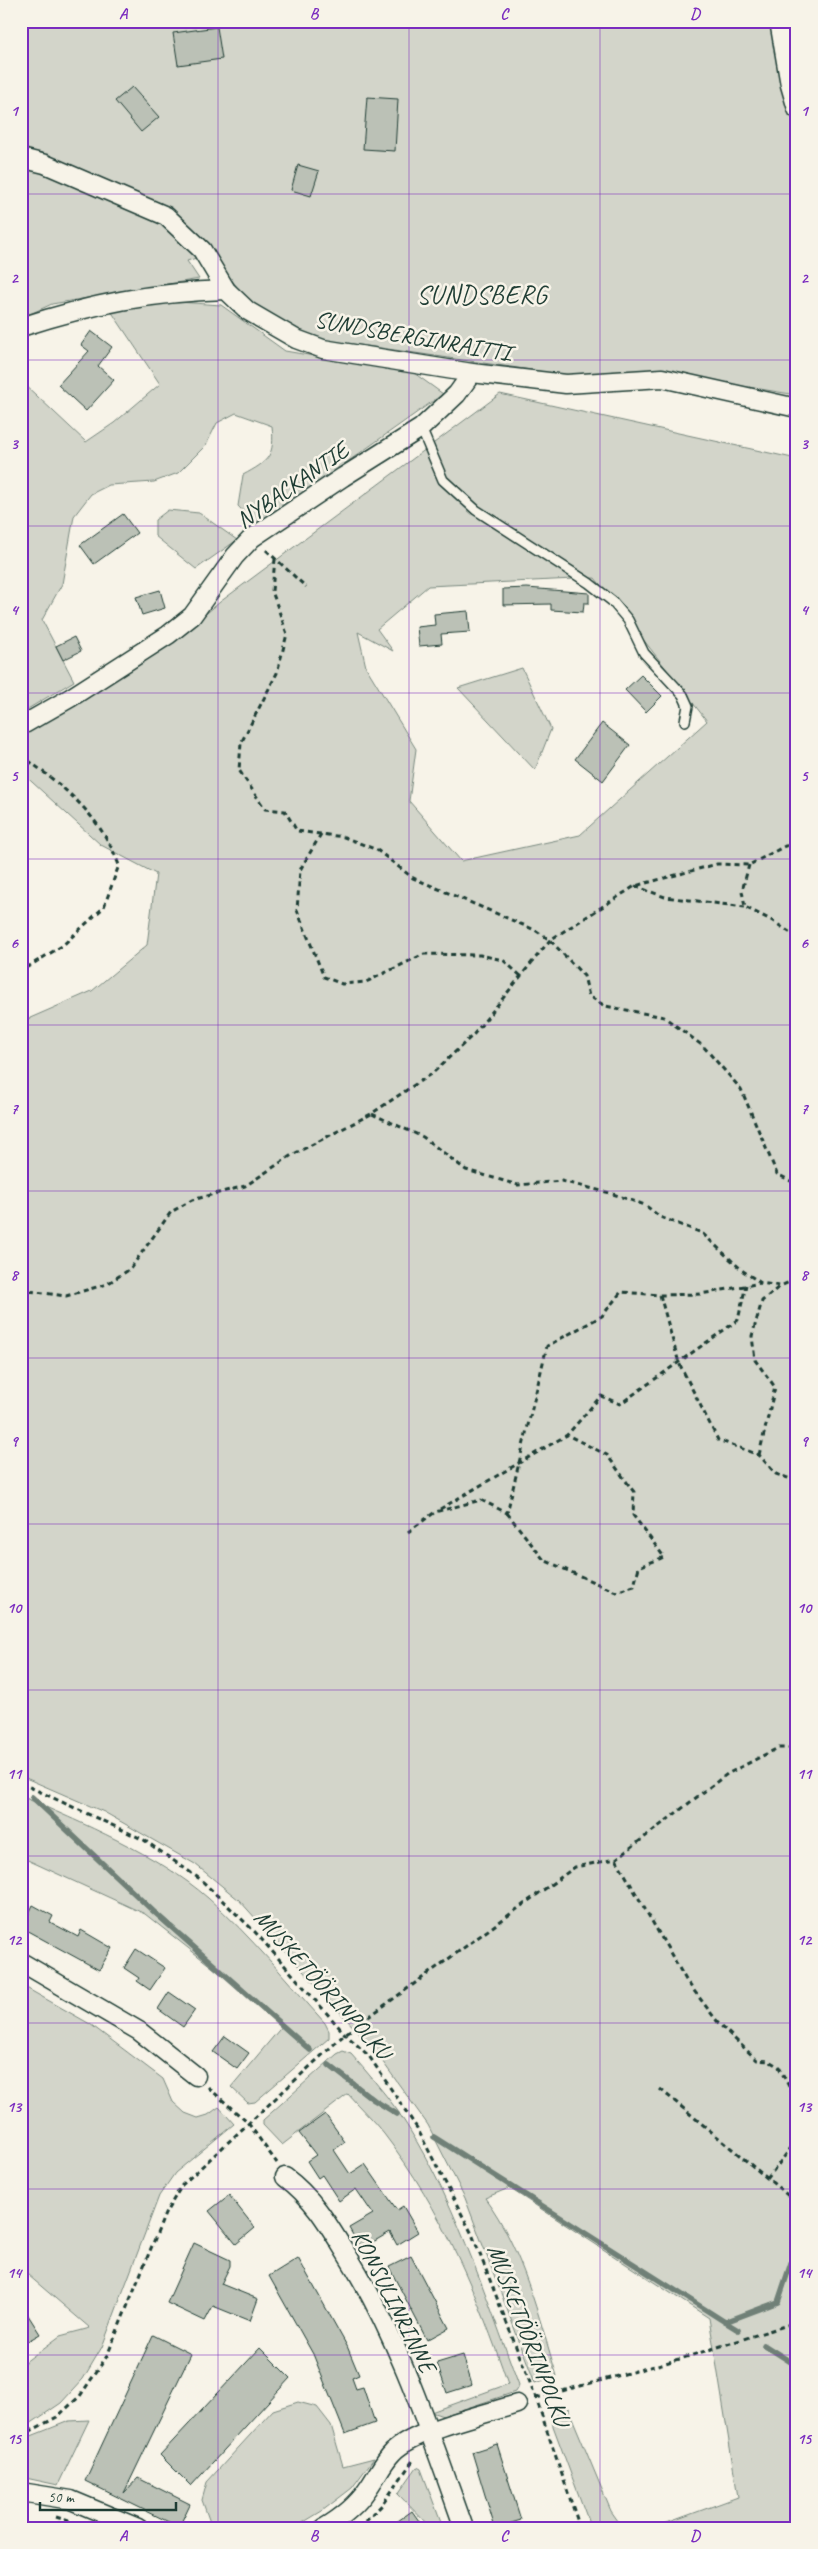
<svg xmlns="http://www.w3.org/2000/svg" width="818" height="2549" viewBox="0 0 818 2549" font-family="Caveat,sans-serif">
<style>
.green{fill:#d3d5ca;stroke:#79897f;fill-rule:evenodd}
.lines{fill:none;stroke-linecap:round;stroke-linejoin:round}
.stream{stroke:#6f8077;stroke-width:5.5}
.building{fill:#bbc1b6;stroke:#1f3d34}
.lane-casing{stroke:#1f3d34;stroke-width:12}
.street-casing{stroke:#1f3d34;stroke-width:21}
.path{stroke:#1f3d34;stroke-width:3;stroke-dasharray:5 4;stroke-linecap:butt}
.lane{stroke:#f7f3e8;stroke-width:9}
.street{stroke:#f7f3e8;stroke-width:18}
.grid{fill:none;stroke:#7b2cbf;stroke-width:1;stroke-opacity:0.55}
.labels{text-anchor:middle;stroke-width:5;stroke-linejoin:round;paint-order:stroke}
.street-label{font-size:24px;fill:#1f3d34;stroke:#f7f3e8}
.quarter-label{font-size:26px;letter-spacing:1px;fill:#1f3d34;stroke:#f7f3e8}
.neatline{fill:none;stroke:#7b2cbf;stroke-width:2}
.grid-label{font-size:16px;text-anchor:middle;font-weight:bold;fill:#7b2cbf}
</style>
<rect width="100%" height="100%" fill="#f7f3e8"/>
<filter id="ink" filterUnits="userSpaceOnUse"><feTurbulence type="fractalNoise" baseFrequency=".02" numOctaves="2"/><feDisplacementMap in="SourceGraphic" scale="10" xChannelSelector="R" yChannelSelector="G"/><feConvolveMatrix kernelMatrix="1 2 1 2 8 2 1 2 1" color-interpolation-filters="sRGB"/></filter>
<g filter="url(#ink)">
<g class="green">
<path d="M21 21H797V395L656 372 563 377 545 372 305 337 249 303 207 247 199 257 187 261 199 279 52 304 21 318Z"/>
<path d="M165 301 221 305 285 351 414 373 443 394 257 526 238 506 243 475C269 461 275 456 272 426L236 413 217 423 206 445 178 473 154 482 109 485 91 494 74 516 62 584 42 620 74 681 21 713V381L86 442 114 423 160 384 109 308Z"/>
<path d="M500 394 797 459V2528H653L738 2497 709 2318 509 2188 485 2198C523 2249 538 2316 557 2376L535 2383 465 2198 428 2125 375 2051 239 1900 195 1864 104 1812 21 1776V1022L92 991 147 945 156 874 101 845 21 772V736L172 642 220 602ZM595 578 707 721 580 835 461 861 409 801 416 749 366 667 358 632 393 651 377 629 428 586Z"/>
<path d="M168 510 199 513 237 540 196 569 155 536V520Z"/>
<path d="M522 668 551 729 535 770 458 688Z"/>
<path d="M21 1796C81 1823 158 1854 208 1898 251 1936 287 1981 325 2023L329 2031V2038L255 2102 248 2103 231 2087 284 2024 145 1914 21 1857Z"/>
<path d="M21 1985 90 2024 163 2079 173 2102 185 2113 198 2118 208 2115 219 2107 234 2124 175 2173 159 2196 102 2347 83 2379 61 2403 30 2424 21 2426V2365L60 2336 90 2328 21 2269Z"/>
<path d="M343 2051 351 2054C367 2072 383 2091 397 2110 453 2193 484 2292 519 2385L515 2392 443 2416 431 2412 508 2384C478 2296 442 2209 384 2134 373 2120 360 2108 348 2094L282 2145 263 2125V2120L337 2054Z"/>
<path d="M298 2402 317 2407 331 2425 343 2466 374 2458 352 2488 322 2511 294 2528H212L202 2500 207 2482 273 2410Z"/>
<path d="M568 2408 611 2511 623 2528H591L553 2426 552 2418Z"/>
<path d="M89 2420 58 2485 21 2477V2440L69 2421Z"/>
<path d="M417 2467 421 2469 443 2528H431L398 2494Z"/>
</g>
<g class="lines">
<g class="stream">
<path d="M32 1797 153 1911 310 2050"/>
<path d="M329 2065 374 2100 397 2114"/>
<path d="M434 2137 725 2322 778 2302 797 2245"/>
<path d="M725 2322 738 2330"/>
<path d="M764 2345 797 2366"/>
</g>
</g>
<g class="building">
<path d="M217 27 222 59 178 65 173 33Z"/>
<path d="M132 87 159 117 141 132 115 101Z"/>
<path d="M367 97 398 99 395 151 363 149Z"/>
<path d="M298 165 319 171 311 196 291 190Z"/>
<path d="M91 331 112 347 98 366 114 380 86 411 58 385 89 351 81 345Z"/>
<path d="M123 514 137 533 94 564 80 545Z"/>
<path d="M527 588 589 593V603H584L583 612 551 610V604L503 605V589Z"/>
<path d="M160 590 165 608 142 615 136 597Z"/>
<path d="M468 611 470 632 441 634 442 644 419 646 417 627 435 625 434 614Z"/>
<path d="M74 637 81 651 63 660 56 646Z"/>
<path d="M641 675 662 696 646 712 625 690Z"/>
<path d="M602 723 630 745 603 781 575 759Z"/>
<path d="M33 1905 53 1916 50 1922 78 1937 81 1930 112 1948 99 1970 22 1928Z"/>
<path d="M136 1949 165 1968 150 1990 137 1981 139 1978 124 1968Z"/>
<path d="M169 1992 195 2010 183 2027 158 2009Z"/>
<path d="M225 2036 249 2053 237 2069 213 2052Z"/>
<path d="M325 2114 345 2142 334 2150 350 2174 365 2164 397 2210 403 2206 418 2232 397 2245 390 2232 361 2249 349 2228 373 2214 356 2189 339 2201 322 2175 318 2178 307 2161 316 2155 299 2133Z"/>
<path d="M229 2195 255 2228 236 2244 209 2211Z"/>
<path d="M194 2243 230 2260V2266L221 2284 258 2299 250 2321 213 2306 205 2321 167 2303Z"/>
<path d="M411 2256 449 2328 427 2340 389 2267Z"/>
<path d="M298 2258 347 2346 359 2375 352 2378 356 2389 363 2387 375 2423 345 2434 313 2354 269 2276Z"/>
<path d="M21 2304 40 2334 21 2345Z"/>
<path d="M153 2335 191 2354 124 2493 138 2478 190 2504 179 2527 85 2481Z"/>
<path d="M260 2348 290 2378 191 2486 160 2455Z"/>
<path d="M463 2355 472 2385 447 2393 437 2363Z"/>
<path d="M497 2444 521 2520 495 2528 472 2452Z"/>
<path d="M412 2511 424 2528H388Z"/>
</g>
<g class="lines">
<defs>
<path id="lane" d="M421 428 443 480 476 510 589 583 612 601 628 620 644 653 683 695 688 706 685 721"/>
<g id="street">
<path d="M779 21 790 85 797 109"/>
<path d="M21 158 45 164 166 216 202 250 226 290 248 311 296 339 323 349 472 373 566 384 662 378 797 408"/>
<path d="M21 327C92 304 152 292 226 290"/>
<path d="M21 726 70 698 168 635 192 616 235 556 252 538 343 477 421 428 457 394 472 373"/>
<path d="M21 1962 139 2031 196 2076"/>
<path d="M285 2177C312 2197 327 2222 344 2250 398 2335 430 2433 464 2528"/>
<path d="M21 2492 71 2500 138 2528"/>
<path d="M324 2528C339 2519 357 2505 367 2490 376 2478 382 2463 393 2452 414 2430 486 2414 517 2404"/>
</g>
</defs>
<use href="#lane" class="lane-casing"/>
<use href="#street" class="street-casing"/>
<g class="path">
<path d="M266 550 306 587"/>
<path d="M275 559 272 591 287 634 277 673 241 743 239 770 265 809 285 811 297 831 344 837 377 850 413 878 535 930 550 940 584 976 589 996 605 1006 664 1017 703 1046 741 1089 777 1174 797 1184"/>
<path d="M21 755C65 788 99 813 119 865L104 907 62 946 21 971"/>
<path d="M321 834 300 870 297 910 324 977 342 984 366 982 424 954 480 955 503 960 522 977"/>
<path d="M749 865 742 891 745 907 771 920 797 937"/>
<path d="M635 886 665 897 745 907"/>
<path d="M372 1114 423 1137 466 1170 518 1185 561 1181 610 1193 645 1205 660 1217 702 1233 743 1271 761 1283 780 1286 797 1279"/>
<path d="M21 1290 66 1296 107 1284 130 1269 171 1212 192 1200 245 1186 292 1155 371 1114 435 1071 474 1034 550 940 635 886 717 864 749 865 785 846 797 845"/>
<path d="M660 1295 679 1363 718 1440 759 1455 776 1474 797 1481"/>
<path d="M759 1455 775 1387 755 1360 752 1336 762 1301 780 1286"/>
<path d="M440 1509 567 1435 601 1396 620 1404 738 1320 746 1285"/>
<path d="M507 1513 544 1560 616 1592 634 1586 639 1567 664 1557 633 1515 634 1492 607 1455 567 1435"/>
<path d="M408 1532 435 1512 481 1500 507 1513 547 1346 602 1316 621 1292 660 1295 701 1294 761 1283"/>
<path d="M21 1783 144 1840 200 1879 255 1932 345 2034 369 2056 417 2128 472 2234 536 2398 580 2528"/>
<path d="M616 1859 686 1980 720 2025 757 2060 769 2061 779 2067 797 2102"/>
<path d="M208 2087 248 2123 277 2163"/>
<path d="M660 2089 797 2203"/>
<path d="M767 2179 797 2140"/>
<path d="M796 2322 791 2305 797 2283"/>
<path d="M536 2398 680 2359 797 2322"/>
<path d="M21 2436 57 2417 80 2396 107 2356 165 2214 182 2185 345 2034 575 1867 616 1859 727 1774 778 1748H797"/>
<path d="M56 2517 79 2524"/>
<path d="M359 2528 382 2505 414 2459"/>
</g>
<use href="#lane" class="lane"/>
<use href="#street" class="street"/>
</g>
</g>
<path class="grid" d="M218 21V2528M409 21V2528M600 21V2528M21 194H797M21 360H797M21 526H797M21 693H797M21 859H797M21 1025H797M21 1191H797M21 1358H797M21 1524H797M21 1690H797M21 1856H797M21 2023H797M21 2189H797M21 2355H797"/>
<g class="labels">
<g class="street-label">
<text transform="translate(413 336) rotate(10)" y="8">SUNDSBERGINRAITTI</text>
<text transform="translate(292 485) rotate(-35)" y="8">NYBACKANTIE</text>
<text transform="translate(323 1984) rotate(48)" y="8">MUSKETÖÖRINPOLKU</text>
<text transform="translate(394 2301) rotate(63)" y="8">KONSULINRINNE</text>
<text transform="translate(529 2335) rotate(69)" y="8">MUSKETÖÖRINPOLKU</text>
</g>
<g class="quarter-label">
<text x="482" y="303">SUNDSBERG</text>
</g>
</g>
<rect width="818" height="2549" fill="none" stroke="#f7f3e8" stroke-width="55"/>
<path d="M40 2502v8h136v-8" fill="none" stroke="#1f3d34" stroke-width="2.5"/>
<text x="48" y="2502" font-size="15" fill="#1f3d34" stroke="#f7f3e8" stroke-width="4" paint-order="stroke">50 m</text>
<rect x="28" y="28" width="762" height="2494" class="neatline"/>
<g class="grid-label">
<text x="123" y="19">A</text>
<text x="314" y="19">B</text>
<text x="504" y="19">C</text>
<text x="695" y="19">D</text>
<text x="14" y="116">1</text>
<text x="804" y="116">1</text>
<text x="14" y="283">2</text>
<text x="804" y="283">2</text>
<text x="14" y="449">3</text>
<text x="804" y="449">3</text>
<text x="14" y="615">4</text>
<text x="804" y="615">4</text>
<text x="14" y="781">5</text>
<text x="804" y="781">5</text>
<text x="14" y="948">6</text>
<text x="804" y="948">6</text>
<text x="14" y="1114">7</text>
<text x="804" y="1114">7</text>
<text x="14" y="1280">8</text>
<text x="804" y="1280">8</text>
<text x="14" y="1446">9</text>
<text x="804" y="1446">9</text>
<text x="14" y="1613">10</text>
<text x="804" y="1613">10</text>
<text x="14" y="1779">11</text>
<text x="804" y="1779">11</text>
<text x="14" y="1945">12</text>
<text x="804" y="1945">12</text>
<text x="14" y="2112">13</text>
<text x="804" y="2112">13</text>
<text x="14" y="2278">14</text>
<text x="804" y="2278">14</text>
<text x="14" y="2444">15</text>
<text x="804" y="2444">15</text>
<text x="123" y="2541">A</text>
<text x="314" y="2541">B</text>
<text x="504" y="2541">C</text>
<text x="695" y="2541">D</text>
</g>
</svg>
